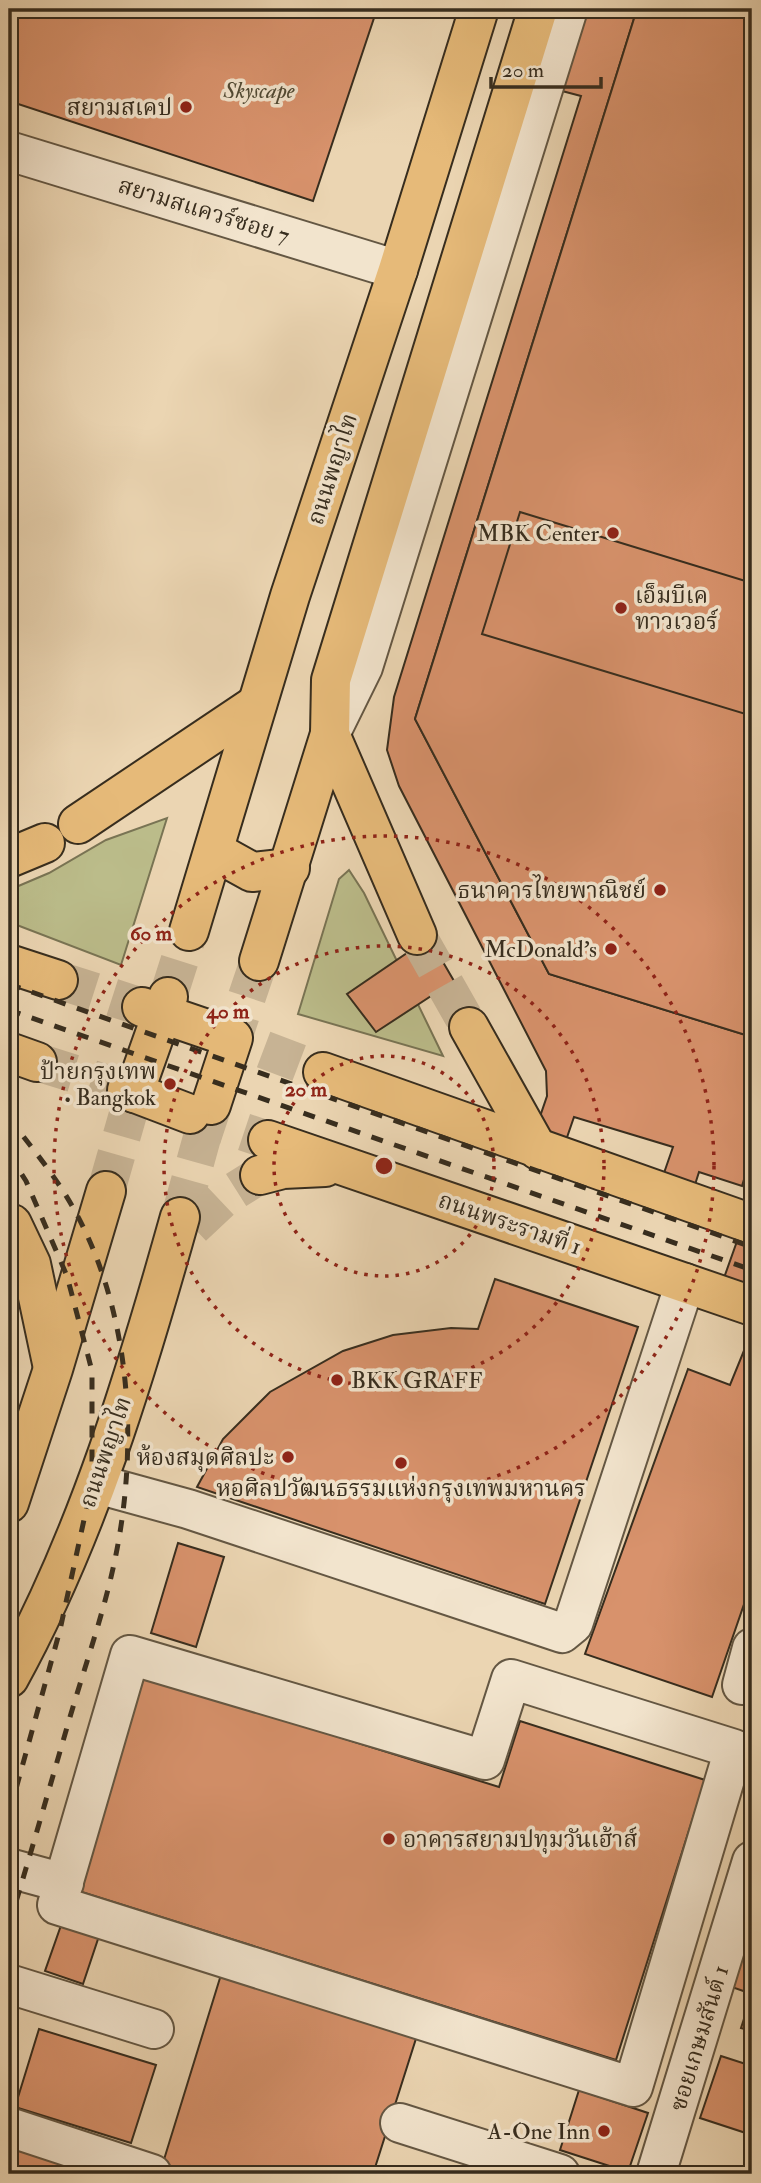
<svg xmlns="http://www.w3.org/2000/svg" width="761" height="2183" viewBox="0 0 761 2183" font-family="'IM FELL Double Pica','Noto Serif Thai',serif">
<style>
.green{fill:#bbbc8a;stroke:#797454;stroke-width:2}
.building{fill:#d8926c;stroke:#372d1e;stroke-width:2}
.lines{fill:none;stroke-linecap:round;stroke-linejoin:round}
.major-tunnel{stroke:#c7b394;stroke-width:38;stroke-dasharray:38 19;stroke-linecap:butt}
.minor-casing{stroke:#645743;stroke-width:42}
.major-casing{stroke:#372d1e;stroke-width:42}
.minor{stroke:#f2e4cd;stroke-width:38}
.major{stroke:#e6ba79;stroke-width:38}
.rail{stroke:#372d1e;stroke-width:5;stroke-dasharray:12 12;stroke-linecap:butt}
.ring{fill:none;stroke:#8f2418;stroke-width:3.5;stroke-dasharray:3.5 7}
.poi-dot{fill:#8f2418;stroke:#f2e4cd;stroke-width:2.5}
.labels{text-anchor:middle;stroke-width:7;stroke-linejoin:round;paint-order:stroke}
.park-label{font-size:23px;font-style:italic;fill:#514a34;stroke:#f2e4cd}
.poi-label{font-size:23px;fill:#372d1e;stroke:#f2e4cd;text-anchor:end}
.street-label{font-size:23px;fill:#372d1e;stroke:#f2e4cd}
.centre{fill:#8f2418;stroke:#f2e4cd;stroke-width:3.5}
.ring-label{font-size:21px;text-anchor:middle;font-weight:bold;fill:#8f2418;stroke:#f2e4cd;stroke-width:7;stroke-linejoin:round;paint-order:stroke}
</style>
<rect width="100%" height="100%" fill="#ebd5b2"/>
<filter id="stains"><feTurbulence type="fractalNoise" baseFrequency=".00286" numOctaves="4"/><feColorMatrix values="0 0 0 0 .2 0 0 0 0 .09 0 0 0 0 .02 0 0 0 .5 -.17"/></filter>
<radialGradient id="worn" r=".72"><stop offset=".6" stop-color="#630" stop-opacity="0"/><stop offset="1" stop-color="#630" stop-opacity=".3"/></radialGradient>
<g class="green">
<path d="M167 818 121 965 9 922V890L49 873 106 840Z"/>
<path d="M349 870 364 893 443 1056 298 1014 339 879Z"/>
</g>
<g class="building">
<path d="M9 9H377L313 201 9 101Z"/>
<path d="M585 9H637L415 719 549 974 752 1037V1164L749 1163 742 1186 699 1172 686 1213 654 1202 673 1147 574 1117 563 1149 533 1137 547 1096 546 1071 399 786 387 750 394 697 581 96 562 91Z"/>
<path d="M637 9H752V1037L549 974 415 719Z"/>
<path d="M520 512 752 583V716L482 634Z"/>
<path d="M429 938 454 981 376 1032 347 994Z"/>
<path d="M752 1199V1320L714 1306Z"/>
<path d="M495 1279 638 1327 545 1604 197 1487 223 1439 270 1392 343 1351 393 1335 451 1328 478 1329Z"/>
<path d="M752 1331V1581L712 1697 585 1654 688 1369 730 1385Z"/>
<path d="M178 1543 224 1557 196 1647 151 1633Z"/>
<path d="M146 1664 323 1732 499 1787 520 1721 705 1780 616 2060 75 1890Z"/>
<path d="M65 1914 102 1927 83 1984 45 1971Z"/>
<path d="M740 1932 752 1937V1994L723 1984Z"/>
<path d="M224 1965 420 2026 373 2174H190L162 2166Z"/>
<path d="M752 1994V2031L741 2028Z"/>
<path d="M39 2029 156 2065 131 2143 15 2107Z"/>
<path d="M721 2056 752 2066V2135L700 2118Z"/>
<path d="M579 2090 648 2113 628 2172 560 2150Z"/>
<path d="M9 2146 91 2174H9Z"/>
</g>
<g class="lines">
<g class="major-tunnel">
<path d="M417 935 469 1027"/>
<path d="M259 961 233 1038 323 1072"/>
<path d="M58 980 142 1007"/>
<path d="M168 997 189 931"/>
<path d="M37 1062 127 1090"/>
<path d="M190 1114 268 1140"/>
<path d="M106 1191 134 1093"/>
<path d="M180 1217 211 1105"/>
<path d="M193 1227 225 1197 260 1175"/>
</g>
<defs>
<g id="minor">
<path d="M9 151 398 270"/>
<path d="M330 734 363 667 568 9"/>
<path d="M97 1484 188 1509 562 1633 573 1624 685 1283"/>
<path d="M130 1655 485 1760 511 1679 734 1749 633 2087 57 1905Z"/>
<path d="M742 1685 752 1648"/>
<path d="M9 1868 64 1883"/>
<path d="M9 1984 154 2029"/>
<path d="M400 2123 560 2174"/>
<path d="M9 2127 152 2174"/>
<path d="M656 2174 752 1861"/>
</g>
<g id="major">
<path d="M330 734 417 935"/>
<path d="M78 824 257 704"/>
<path d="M214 851 252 872 290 868"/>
<path d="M9 858 45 843"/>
<path d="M189 931 290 596 398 270 479 9"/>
<path d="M259 961 330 734 331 680 538 9"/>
<path d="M9 964 58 980"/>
<path d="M142 1007 233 1038 211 1105"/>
<path d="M469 1027 538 1150"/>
<path d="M9 1052 37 1062"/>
<path d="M323 1072 752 1224"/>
<path d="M127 1090 190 1114"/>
<path d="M134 1093 168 997"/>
<path d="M268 1140 752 1306"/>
<path d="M260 1175 283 1169 325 1167"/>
<path d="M12 1224 31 1264 52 1363"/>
<path d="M9 1503 53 1369 106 1191"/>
<path d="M9 1678C88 1535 136 1374 180 1217"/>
</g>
</defs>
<use href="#minor" class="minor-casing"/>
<use href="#major" class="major-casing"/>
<use href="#minor" class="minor"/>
<use href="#major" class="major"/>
<g class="rail">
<path d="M9 984 752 1247"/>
<path d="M9 1010 752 1270"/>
<path d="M9 1118C32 1148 58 1179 76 1213 132 1317 139 1449 114 1564 103 1615 85 1666 70 1717 50 1786 30 1856 9 1925"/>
<path d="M9 1154 26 1181 67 1276 92 1371V1483L60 1630 9 1814"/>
</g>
</g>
<g class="ring">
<circle cx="384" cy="1166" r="110"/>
<circle cx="384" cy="1166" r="220"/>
<circle cx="384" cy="1166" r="330"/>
</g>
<g class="poi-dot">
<circle cx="186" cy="107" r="7"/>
<circle cx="613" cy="533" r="7"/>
<circle cx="621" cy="608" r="7"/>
<circle cx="660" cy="890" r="7"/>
<circle cx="611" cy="949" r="7"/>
<circle cx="170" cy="1084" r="7"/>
<circle cx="337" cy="1380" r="7"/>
<circle cx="288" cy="1457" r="7"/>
<circle cx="401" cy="1463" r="7"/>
<circle cx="389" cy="1839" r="7"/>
<circle cx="604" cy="2131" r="7"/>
</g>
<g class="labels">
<g class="park-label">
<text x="259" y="98">Skyscape</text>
</g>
<g class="poi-label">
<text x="172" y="115">สยามสเคป</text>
<text x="599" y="541">MBK Center</text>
<text x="635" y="603" text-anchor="start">เอ็มบีเค<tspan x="635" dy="26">ทาวเวอร์</tspan></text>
<text x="646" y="898">ธนาคารไทยพาณิชย์</text>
<text x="597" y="957">McDonald's</text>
<text x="156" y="1079">ป้ายกรุงเทพ<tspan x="156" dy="26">• Bangkok</tspan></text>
<text x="351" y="1388" text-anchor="start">BKK GRAFF</text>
<text x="274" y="1465">ห้องสมุดศิลปะ</text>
<text x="401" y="1496" text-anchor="middle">หอศิลปวัฒนธรรมแห่งกรุงเทพมหานคร</text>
<text x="403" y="1847" text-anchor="start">อาคารสยามปทุมวันเฮ้าส์</text>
<text x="590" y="2139">A-One Inn</text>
</g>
<g class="street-label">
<text transform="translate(204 210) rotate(17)" y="8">สยามสแควร์ซอย 7</text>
<text transform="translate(332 469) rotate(-72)" y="8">ถนนพญาไท</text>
<text transform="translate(510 1223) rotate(19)" y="8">ถนนพระรามที่ 1</text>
<text transform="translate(105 1452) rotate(-71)" y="8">ถนนพญาไท</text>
<text transform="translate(699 2038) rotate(-73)" y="8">ซอยเกษมสันต์ 1</text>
</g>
</g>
<circle cx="384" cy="1166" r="10" class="centre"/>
<g class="ring-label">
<text x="151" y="940">60 m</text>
<text x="228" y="1018">40 m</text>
<text x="306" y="1096">20 m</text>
</g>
<rect width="761" height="2183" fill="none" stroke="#ebd5b2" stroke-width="35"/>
<rect x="10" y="10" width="740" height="2162" fill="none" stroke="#372d1e" stroke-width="3.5"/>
<rect x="18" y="18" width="726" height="2148" fill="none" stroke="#372d1e" stroke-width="2"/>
<path d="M491 77v10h110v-10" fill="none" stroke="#372d1e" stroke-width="3.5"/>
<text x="502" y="77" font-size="21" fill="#372d1e" stroke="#f2e4cd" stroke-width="5" paint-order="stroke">20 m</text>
<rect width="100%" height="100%" filter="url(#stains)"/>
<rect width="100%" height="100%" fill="url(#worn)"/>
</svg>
